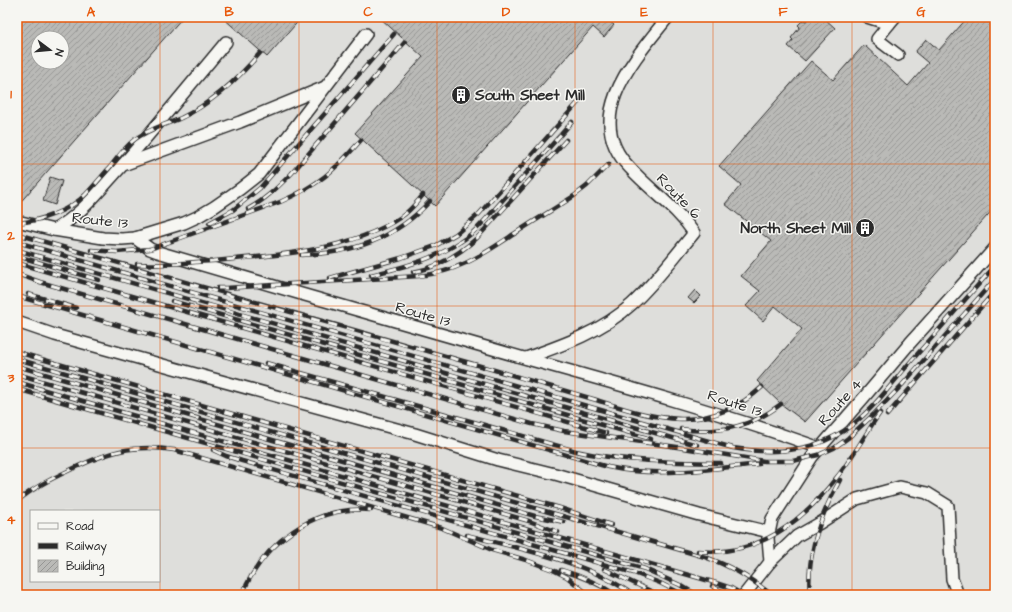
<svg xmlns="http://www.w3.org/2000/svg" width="1012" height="612" viewBox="0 0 1012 612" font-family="'Architects Daughter',sans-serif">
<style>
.built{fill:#dededb;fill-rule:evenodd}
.building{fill:url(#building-hatch);stroke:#2b2b2b;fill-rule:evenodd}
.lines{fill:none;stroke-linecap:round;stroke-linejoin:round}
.minor-casing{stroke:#2b2b2b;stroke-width:14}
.minor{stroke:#f6f6f2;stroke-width:11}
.rail-casing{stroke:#2b2b2b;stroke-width:4.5}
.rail{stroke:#f6f6f2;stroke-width:3;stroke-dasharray:9;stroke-linecap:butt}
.grid{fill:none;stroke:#e8590c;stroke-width:1;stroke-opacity:0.55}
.labels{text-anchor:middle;stroke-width:3;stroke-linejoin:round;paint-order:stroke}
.poi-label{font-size:15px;font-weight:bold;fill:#2b2b2b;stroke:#f6f6f2;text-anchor:start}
.street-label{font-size:15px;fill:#2b2b2b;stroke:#f6f6f2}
.neatline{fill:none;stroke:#e8590c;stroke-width:1.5}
.grid-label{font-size:13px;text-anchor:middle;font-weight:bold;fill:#e8590c}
</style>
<defs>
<pattern id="building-hatch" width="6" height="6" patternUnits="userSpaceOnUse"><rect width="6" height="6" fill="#babab7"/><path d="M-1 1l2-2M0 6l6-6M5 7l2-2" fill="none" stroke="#979795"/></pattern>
</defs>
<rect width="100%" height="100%" fill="#eeeeea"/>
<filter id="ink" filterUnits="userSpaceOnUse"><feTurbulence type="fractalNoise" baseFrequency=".025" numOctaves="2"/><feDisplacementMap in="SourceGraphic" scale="8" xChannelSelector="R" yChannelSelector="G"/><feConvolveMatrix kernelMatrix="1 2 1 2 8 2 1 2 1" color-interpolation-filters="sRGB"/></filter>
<g filter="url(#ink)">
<path class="built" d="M17 17H995V595H17ZM38 38H62V62H38ZM31 511H159V581H31Z"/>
<g class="building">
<path d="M17 17H183L17 206ZM38 38H62V62H38Z"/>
<path d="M222 17H302L267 57Z"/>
<path d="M379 17H605L614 25 604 37 593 27 435 206 355 133 423 57Z"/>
<path d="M809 17H823L835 28 805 61 788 46 793 40 791 38 800 27 798 25 803 20 806 21Z"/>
<path d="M968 17H995V207L805 422 781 404 757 381 802 329 775 306 763 321 746 306 760 291 741 276 771 241 725 204 741 185 719 166 811 61 833 80 864 45 908 86 928 63 915 52 926 39 939 50Z"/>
<path d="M50 177 62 181 55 205 43 201Z"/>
<path d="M695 290 701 296 694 303 688 298Z"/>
</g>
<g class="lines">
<defs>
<g id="minor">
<path d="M867 17 889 24 895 17"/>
<path d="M889 24 877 39 898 55"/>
<path d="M123 165 240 122 325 87"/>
<path d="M17 221 54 230 103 238 122 239 135 238 184 223 197 217 214 207 240 189 259 174 366 34"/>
<path d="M54 230C81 215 100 190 120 168 156 127 191 84 226 42"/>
<path d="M135 238 150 249 158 252C282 289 407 324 531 360 628 387 725 414 820 448"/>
<path d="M17 322 55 335 181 370 415 434 498 460 555 474 699 515 769 532"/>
<path d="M526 358C563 345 603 331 632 304 655 283 674 257 694 233 676 207 651 191 630 168 580 118 635 58 668 17"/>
<path d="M770 562 797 536 820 523 857 499 900 487 927 493 948 506 952 579 958 595"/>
<path d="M744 595 770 562 768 538 772 519 812 457 866 395 910 343 995 248"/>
</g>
</defs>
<use href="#minor" class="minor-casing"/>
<use href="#minor" class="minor"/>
<defs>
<g id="rail">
<path d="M248 209C265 200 278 187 291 174L405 42"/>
<path d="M17 223C41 221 69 211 86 194 94 186 102 176 110 167 117 158 125 147 134 140 148 129 165 125 181 118 212 103 238 79 260 53"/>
<path d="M209 223 233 210 260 188 394 34"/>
<path d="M17 234C175 280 333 325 491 369 525 379 559 389 593 399 622 408 650 418 681 419 710 420 741 407 762 387"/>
<path d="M17 242 733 448C775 455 817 452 852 425 875 407 893 382 912 360 940 329 967 297 995 266"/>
<path d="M17 250 697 445"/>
<path d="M91 250 117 252 150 249 280 202C319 185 334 171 361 140"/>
<path d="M301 255C353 253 394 240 430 201"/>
<path d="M17 256 99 280"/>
<path d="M17 263 606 433"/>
<path d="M137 264C162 266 188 262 213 261 272 256 351 251 401 217 410 211 416 203 423 195"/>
<path d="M413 272C437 268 459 254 477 238L566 140"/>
<path d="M17 274 40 282 532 424 564 431 677 447 764 461H793L818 455 834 448 848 438 873 415 902 385 995 279"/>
<path d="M371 275C402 267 433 260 460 242 470 236 478 228 485 220L572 122"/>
<path d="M330 278 401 258 435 246 456 234 479 214 582 98"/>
<path d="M218 288H226L419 276C458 272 482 255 514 234 534 221 554 209 574 196L587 186 609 164"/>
<path d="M28 294 76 308"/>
<path d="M17 296 608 467C658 478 708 469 759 464"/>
<path d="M172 301 651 439"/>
<path d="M17 352 560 508 611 525"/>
<path d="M17 359 705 557C731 566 750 578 772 595"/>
<path d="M266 363 576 451C623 462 672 462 721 463"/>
<path d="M17 366 535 516 564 522"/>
<path d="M17 374 529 521 558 532"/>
<path d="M17 382 713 582 731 588 743 595"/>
<path d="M17 389 645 569 680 585 697 595"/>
<path d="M887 415 995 291"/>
<path d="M681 429C718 434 752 427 781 404"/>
<path d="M213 450 226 456 242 461 634 573 660 583 684 595"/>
<path d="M17 501C35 487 49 480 70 470 108 452 131 444 174 450L442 528 492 550 526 560 553 570 567 577 589 595"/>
<path d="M467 535C519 549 590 562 633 595"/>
<path d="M698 551C758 557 802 522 837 477 853 457 865 434 880 413"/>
<path d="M604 569 659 595"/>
<path d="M561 570C581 576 598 583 616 595"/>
<path d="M712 586 728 595"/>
<path d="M242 595C263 543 314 505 371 510"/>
<path d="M810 595C806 555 821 514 840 480"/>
</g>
</defs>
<use href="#rail" class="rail-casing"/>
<use href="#rail" class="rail"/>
</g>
</g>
<path class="grid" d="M160 17V595M299 17V595M437 17V595M575 17V595M713 17V595M852 17V595M17 164H995M17 306H995M17 448H995"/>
<defs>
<symbol id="building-disc" viewBox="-11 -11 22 22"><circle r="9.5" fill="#2b2b2b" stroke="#f6f6f2"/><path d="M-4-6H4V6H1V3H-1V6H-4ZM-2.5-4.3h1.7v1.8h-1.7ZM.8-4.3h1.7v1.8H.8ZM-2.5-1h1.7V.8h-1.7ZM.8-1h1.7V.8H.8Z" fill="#fff"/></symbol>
</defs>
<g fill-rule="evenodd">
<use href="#building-disc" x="450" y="84" width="22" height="22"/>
<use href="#building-disc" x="854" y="217" width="22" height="22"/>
</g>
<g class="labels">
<g class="poi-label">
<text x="475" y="100">South Sheet Mill</text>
<text x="851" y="233" text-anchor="end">North Sheet Mill</text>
</g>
<g class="street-label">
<text transform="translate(679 196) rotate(46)" y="5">Route 6</text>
<text transform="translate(100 220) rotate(6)" y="5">Route 13</text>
<text transform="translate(423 314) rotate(16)" y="5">Route 13</text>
<text transform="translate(840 402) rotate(-48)" y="5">Route 4</text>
<text transform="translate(735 403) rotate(18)" y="5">Route 13</text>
</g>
</g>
<rect width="1012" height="612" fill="none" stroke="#f6f6f2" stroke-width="44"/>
<rect x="30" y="510" width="130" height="72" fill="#f6f6f2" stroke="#a5a5a2"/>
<rect x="38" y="523" width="20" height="6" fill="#f6f6f2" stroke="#a5a5a2"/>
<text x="66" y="530" font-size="12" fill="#2b2b2b">Road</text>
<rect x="38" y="543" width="20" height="6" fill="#2b2b2b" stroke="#a5a5a2"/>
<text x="66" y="550" font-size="12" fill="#2b2b2b">Railway</text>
<rect x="38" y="560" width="20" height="12" fill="url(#building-hatch)" stroke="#a5a5a2"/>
<text x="66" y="570" font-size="12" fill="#2b2b2b">Building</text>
<g transform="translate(50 50) rotate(106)"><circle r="19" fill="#f6f6f2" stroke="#a5a5a2"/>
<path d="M0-3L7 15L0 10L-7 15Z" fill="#2b2b2b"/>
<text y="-6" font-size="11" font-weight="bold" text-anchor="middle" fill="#2b2b2b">N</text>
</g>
<rect x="22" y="22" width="968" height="568" class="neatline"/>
<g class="grid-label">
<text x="91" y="16">A</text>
<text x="229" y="16">B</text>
<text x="368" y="16">C</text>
<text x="506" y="16">D</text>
<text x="644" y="16">E</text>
<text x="783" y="16">F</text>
<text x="921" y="16">G</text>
<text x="11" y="98">1</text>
<text x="11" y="240">2</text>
<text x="11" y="382">3</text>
<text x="11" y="524">4</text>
</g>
</svg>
